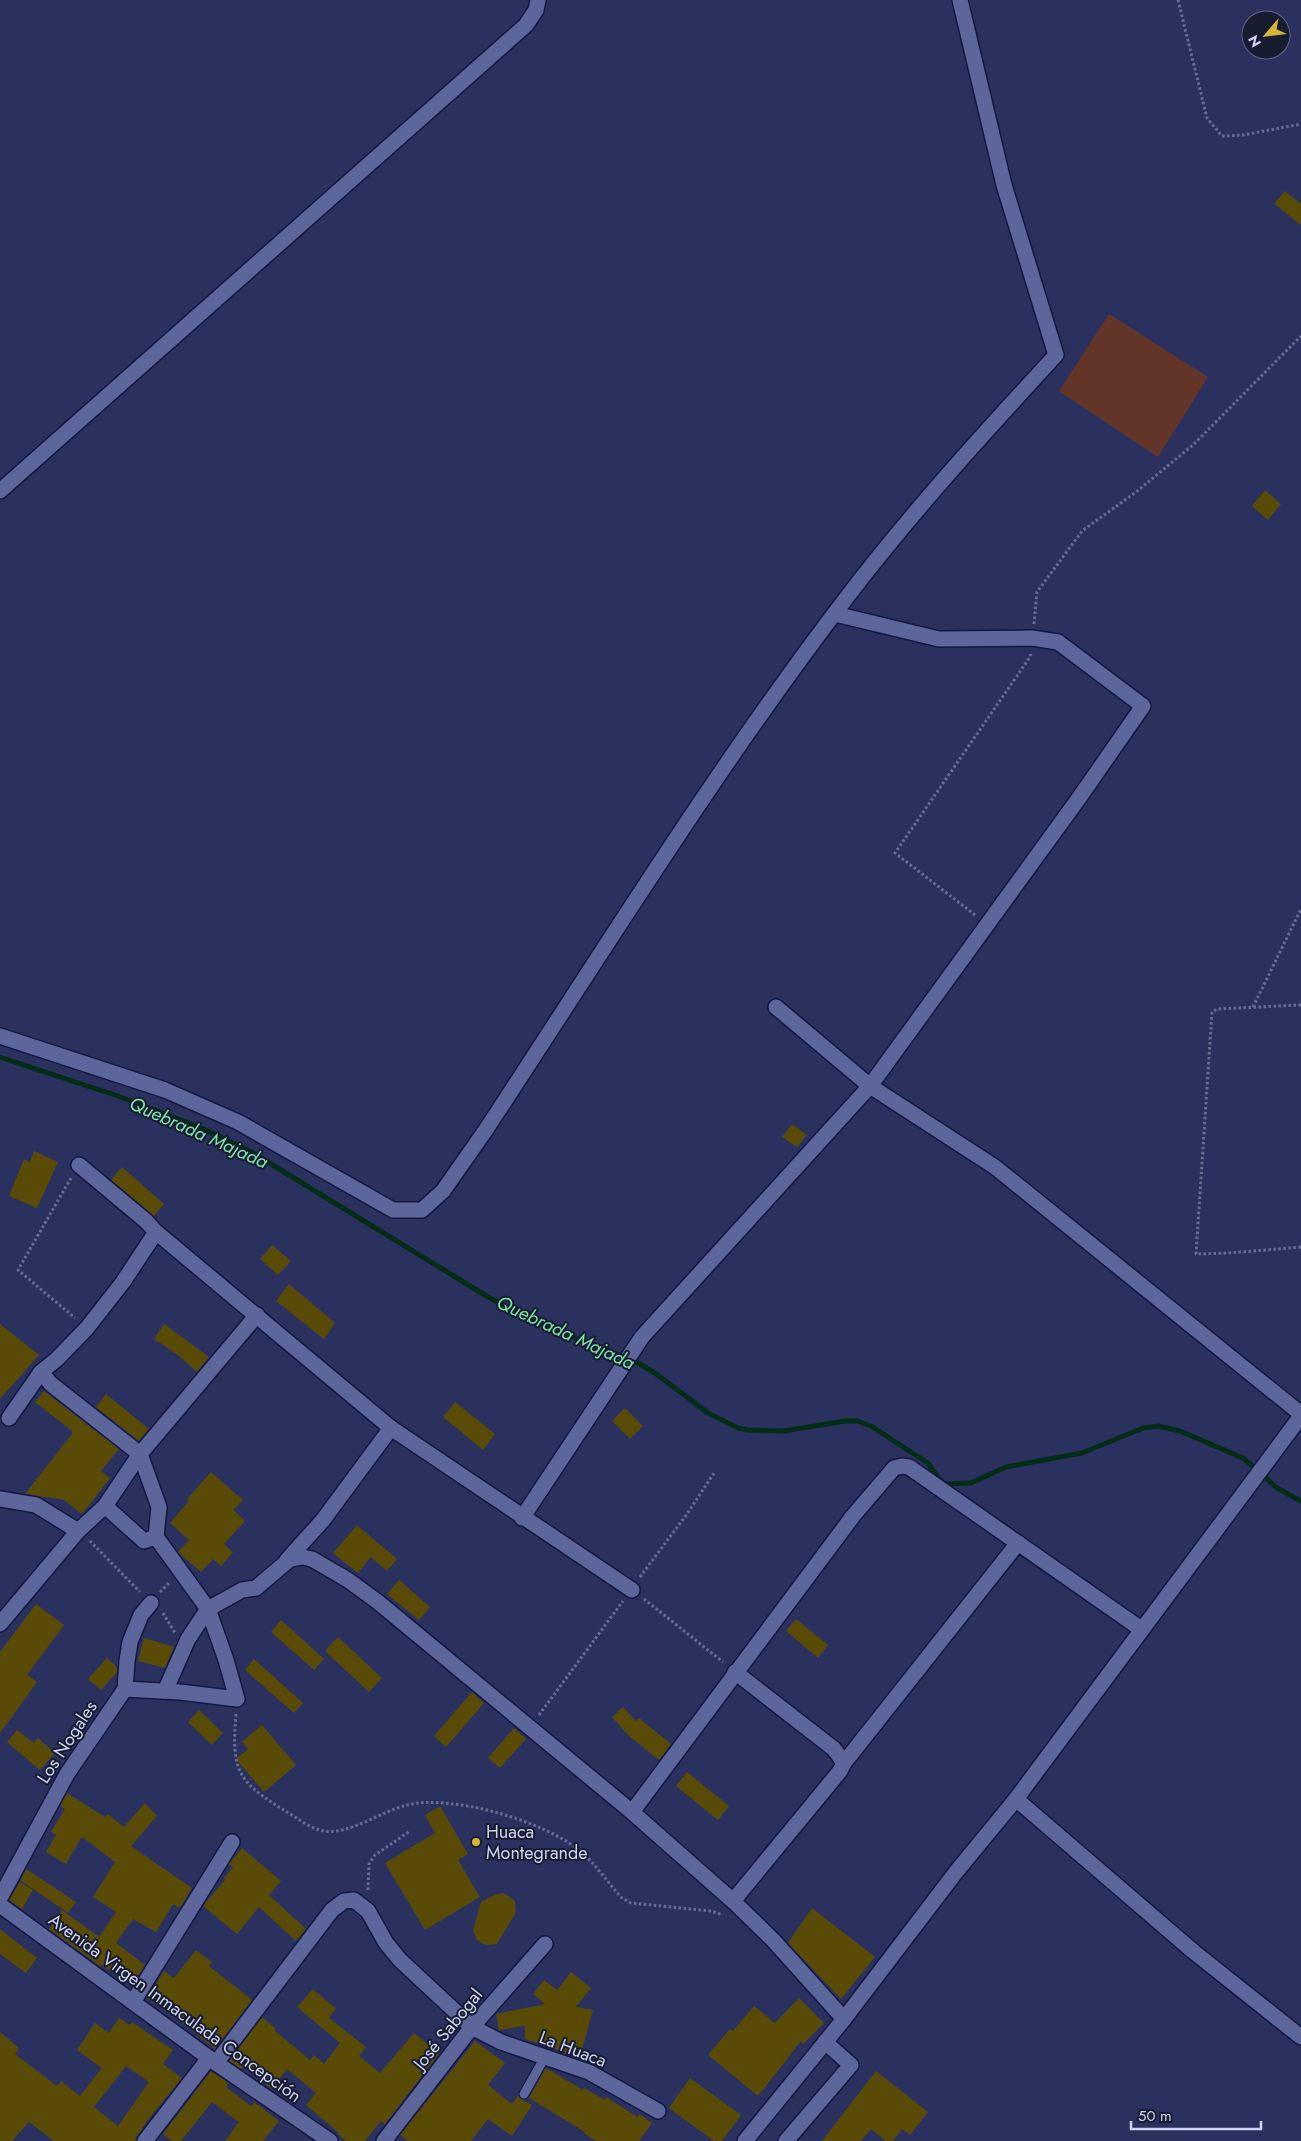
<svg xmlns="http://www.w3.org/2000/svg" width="1301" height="2141" viewBox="0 0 1301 2141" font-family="Jost,sans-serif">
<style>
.green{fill:#633529}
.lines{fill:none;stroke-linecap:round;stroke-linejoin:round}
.stream{stroke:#032d17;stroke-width:5}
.building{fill:#594b06;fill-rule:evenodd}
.service-casing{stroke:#141743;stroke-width:11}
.minor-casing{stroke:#141743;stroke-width:18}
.path{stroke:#676d95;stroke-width:3;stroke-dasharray:2.5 2.5;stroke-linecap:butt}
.service{stroke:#5d669a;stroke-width:9}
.minor{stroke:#5d669a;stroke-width:15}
.poi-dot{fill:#d4b635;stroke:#181c31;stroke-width:2}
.labels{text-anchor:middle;stroke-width:4;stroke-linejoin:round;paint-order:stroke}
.street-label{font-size:18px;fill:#ccd3f0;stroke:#181c31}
.poi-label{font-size:18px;fill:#ccd3f0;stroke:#181c31;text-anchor:start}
.water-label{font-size:19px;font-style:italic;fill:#7ee4a5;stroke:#181c31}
</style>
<rect width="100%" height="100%" fill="#2b315f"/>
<path class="green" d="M1109 314 1208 377 1158 457 1059 391Z"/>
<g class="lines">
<path class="stream" d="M0 1057 118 1096 199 1127 250 1151 488 1297 523 1315 594 1346 631 1359 655 1373 708 1413 738 1428 747 1430 784 1431 845 1421H857L871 1426 928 1463 938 1478 945 1484 971 1483 1006 1467 1082 1453 1143 1428 1158 1426 1180 1431 1243 1458 1277 1488 1301 1501"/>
</g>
<g class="building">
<path d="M1285 191 1301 204V225L1274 204Z"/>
<path d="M1265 490 1281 504 1268 520 1252 506Z"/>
<path d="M792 1124 807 1135 797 1147 782 1137Z"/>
<path d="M34 1151 58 1162 37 1208 9 1196 24 1159 30 1162Z"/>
<path d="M122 1167 164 1204 154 1216 111 1180Z"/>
<path d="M272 1245 291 1261 278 1275 260 1259Z"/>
<path d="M289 1284 335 1323 324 1339 276 1301Z"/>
<path d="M0 1324 39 1355 0 1399Z"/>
<path d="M164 1324 209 1357 197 1372 178 1355 154 1339Z"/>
<path d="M44 1391 119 1449 101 1471 110 1478 82 1514 64 1500 25 1494 72 1434V1431L35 1402Z"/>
<path d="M106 1394 149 1429 139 1441 96 1407Z"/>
<path d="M455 1402 495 1434 483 1450 443 1417Z"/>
<path d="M625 1408 643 1426 630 1439 612 1421Z"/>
<path d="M211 1472 243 1500 233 1510 245 1521 224 1544 233 1552 221 1566 213 1559 201 1572 178 1552 189 1540 170 1523 189 1501 187 1499Z"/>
<path d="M357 1525 397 1559 387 1571 371 1557 358 1573 333 1553Z"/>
<path d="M399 1580 430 1607 419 1620 387 1594Z"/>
<path d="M36 1604 64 1625 27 1675 37 1682 0 1733V1652Z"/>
<path d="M796 1619 828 1645 818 1658 786 1631Z"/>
<path d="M281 1620 324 1659 314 1670 271 1632Z"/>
<path d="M338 1637 382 1678 369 1692 325 1651Z"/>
<path d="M144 1638 174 1647 165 1668 138 1661Z"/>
<path d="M107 1658 117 1667V1672L101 1690 88 1679Z"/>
<path d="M254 1659 303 1703 294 1713 245 1670Z"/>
<path d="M472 1692 484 1703 446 1747 434 1736Z"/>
<path d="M623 1707 636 1721 639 1718 671 1744 659 1760 629 1736 612 1717Z"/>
<path d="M199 1710 223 1733 212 1745 188 1722Z"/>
<path d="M262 1725 296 1765 264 1792 236 1759 248 1749 242 1742Z"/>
<path d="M514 1728 526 1739 500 1768 488 1758Z"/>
<path d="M17 1730 34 1743 38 1738 55 1753 40 1770 7 1742Z"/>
<path d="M687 1772 729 1806 718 1820 676 1786Z"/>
<path d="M67 1793 105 1817 108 1814 124 1827 145 1803 157 1816 131 1846 192 1888 180 1908 173 1904 156 1932 133 1919 116 1943 145 1965 133 1985 101 1965 100 1966 49 1929 62 1910 99 1937 116 1912 93 1897 115 1862 84 1838H81L66 1864 46 1852 56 1835 51 1832 65 1809 60 1806Z"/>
<path d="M440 1806 468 1854 458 1860 480 1897 425 1930 385 1863 435 1833 425 1815Z"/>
<path d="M242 1848 281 1881 269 1895 306 1929 296 1941 259 1907 237 1934 203 1906 225 1880 224 1878 233 1867 229 1864Z"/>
<path d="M26 1869 76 1902 68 1913 20 1880Z"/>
<path d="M20 1882 33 1890 22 1909 9 1900Z"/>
<path d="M504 1893 515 1901 516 1912 497 1944 486 1945 477 1940 473 1931 481 1902 496 1894Z"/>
<path d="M812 1908 875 1957 841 1999 788 1943Z"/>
<path d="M0 1929 37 1958 26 1973 0 1954Z"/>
<path d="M196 1950 212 1962 209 1966 252 2000 215 2049 160 2005 159 2006 147 1998 164 1971 174 1978Z"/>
<path d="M571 1972 591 1988 576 2007 593 2010 580 2057 525 2039V2026L499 2030 496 2014 545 2004 533 1994 544 1980 557 1990Z"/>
<path d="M313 1989 336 2009 329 2018 366 2047 359 2056 380 2073 414 2033 439 2054 385 2124 381 2121 365 2141H346L338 2134 339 2133 306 2105 316 2093 287 2069 272 2089 244 2066 241 2069 229 2061 262 2017 276 2029 274 2030 310 2060 314 2055 324 2064 340 2043 297 2007Z"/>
<path d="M799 1998 824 2023 803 2044 801 2041 758 2096 708 2055 730 2029 733 2031 754 2006 775 2023Z"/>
<path d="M119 2018 130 2025 132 2022 173 2050 163 2064 182 2078 147 2121 135 2139 136 2141H54L29 2122 12 2141H0V2032L19 2048 15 2054 57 2086 61 2081 80 2096 102 2068 77 2050 95 2023 109 2033ZM126 2066 149 2082 118 2126 94 2107Z"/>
<path d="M475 2041 505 2063 488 2085 512 2104 518 2095 521 2099 532 2105 512 2136 488 2119 471 2141H408L400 2135Z"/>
<path d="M546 2068 583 2090 584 2088 605 2100 606 2097 637 2117 639 2114 652 2123 639 2141H596L584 2133 585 2132 529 2098Z"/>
<path d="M211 2071 229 2083 226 2087 251 2106 254 2102 279 2121 263 2141H225L239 2122 212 2102 181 2141H172L163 2134Z"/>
<path d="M876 2071 928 2112 910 2135 902 2129 893 2141H886L871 2129 861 2141H822Z"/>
<path d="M690 2078 741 2115 722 2141H714L669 2108Z"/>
</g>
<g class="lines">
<defs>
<path id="service" d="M524 2094 545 2057"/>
<g id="minor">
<path d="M0 491 526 25 536 10 538 0"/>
<path d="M776 1007 870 1086 995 1167 1301 1414"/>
<path d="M0 1036 165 1090 238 1122 393 1210H422L443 1191 485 1131C603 952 716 768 847 597 912 512 983 434 1056 355L1004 185 960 0"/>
<path d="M156 1232 391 1428 323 1520 287 1560"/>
<path d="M41 1372 51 1384 140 1454 159 1507 156 1537"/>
<path d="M9 1418 41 1372 57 1359 87 1328 123 1282 156 1232 146 1221 79 1165"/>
<path d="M391 1428 632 1590"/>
<path d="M0 1499 36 1505 78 1531"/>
<path d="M105 1506 140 1454 257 1315"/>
<path d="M522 1518 642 1337 870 1086 1079 798 1143 706 1058 642 1032 638 939 639 835 614"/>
<path d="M0 1624 78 1531 105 1506 144 1541 156 1537 208 1609 226 1660 237 1699 180 1692 125 1689"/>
<path d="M165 1691 188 1639 208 1609 242 1590 256 1588 290 1559 302 1557 312 1559 348 1580 378 1602 632 1812 733 1901 773 1940 844 2019"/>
<path d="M844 1763 1018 1543"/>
<path d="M1016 1799 1194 1952 1301 2037"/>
<path d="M632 1812 853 1516 894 1468 902 1466 909 1467 1141 1629"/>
<path d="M0 1898 67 1774 125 1689 127 1661 130 1642 141 1615 151 1603"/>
<path d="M733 1901 840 1771 844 1763 834 1749 735 1672"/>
<path d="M0 1905 216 2063 330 2141"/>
<path d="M133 2002 232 1842"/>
<path d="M216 2063 332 1910 344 1901 354 1900 368 1911 386 1943 400 1960 472 2027 501 2042 589 2072 658 2111"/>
<path d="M145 2141 209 2058"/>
<path d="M384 2141 472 2027 545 1944"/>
<path d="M745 2141 844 2019 956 1872 1016 1799 1301 1416"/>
<path d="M786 2141 851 2065 825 2042"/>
</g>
</defs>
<use href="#service" class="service-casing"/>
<use href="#minor" class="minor-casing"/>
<g class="path">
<path d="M1178 0 1207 118 1222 136 1243 135 1301 124"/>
<path d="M1034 624 1037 592 1082 531 1136 492 1193 445 1301 336"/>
<path d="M975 915 895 853 1030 657 1031 653"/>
<path d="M1301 1005 1217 1009 1212 1012 1196 1254 1229 1253 1301 1247"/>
<path d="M1253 1007 1301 909"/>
<path d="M71 1178 18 1270 75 1318"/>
<path d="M90 1541 140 1592"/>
<path d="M640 1577 687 1514 714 1473"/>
<path d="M160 1592 170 1582"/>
<path d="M644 1599 723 1662"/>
<path d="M163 1613 175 1633"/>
<path d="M236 1714C231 1772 238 1782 287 1812 299 1819 311 1829 324 1831 349 1835 382 1811 407 1805 452 1794 543 1821 579 1850 595 1863 608 1883 622 1898L631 1903 711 1911 723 1915"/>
<path d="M539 1715 623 1601"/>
<path d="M368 1890 369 1864 375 1855 410 1831"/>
</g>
<use href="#service" class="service"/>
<use href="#minor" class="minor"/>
</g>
<circle class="poi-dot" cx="476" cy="1842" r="5"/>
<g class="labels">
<g class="street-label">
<text transform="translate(67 1742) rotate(-57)" y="6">Los Nogales</text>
<text transform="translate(175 2008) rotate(36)" y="6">Avenida Virgen Inmaculada Concepción</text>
<text transform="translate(448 2029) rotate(-51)" y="6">José Sabogal</text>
<text transform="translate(573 2049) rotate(21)" y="6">La Huaca</text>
</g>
<g class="poi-label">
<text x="486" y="1838">Huaca<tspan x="486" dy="21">Montegrande</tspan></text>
</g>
<g class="water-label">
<text transform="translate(199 1132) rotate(24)" y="7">Quebrada Majada</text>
<text transform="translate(566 1332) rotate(25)" y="7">Quebrada Majada</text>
</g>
</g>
<g transform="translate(1266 35) rotate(242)"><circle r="24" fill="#181c31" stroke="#60657d"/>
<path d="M0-4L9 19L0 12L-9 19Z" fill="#d4b635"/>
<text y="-8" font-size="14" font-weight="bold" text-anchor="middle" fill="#ccd3f0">N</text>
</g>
<path d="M1131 2121v8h130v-8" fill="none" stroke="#ccd3f0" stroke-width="2.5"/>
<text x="1138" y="2121" font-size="15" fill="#ccd3f0" stroke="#181c31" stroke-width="4" paint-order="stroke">50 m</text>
</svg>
